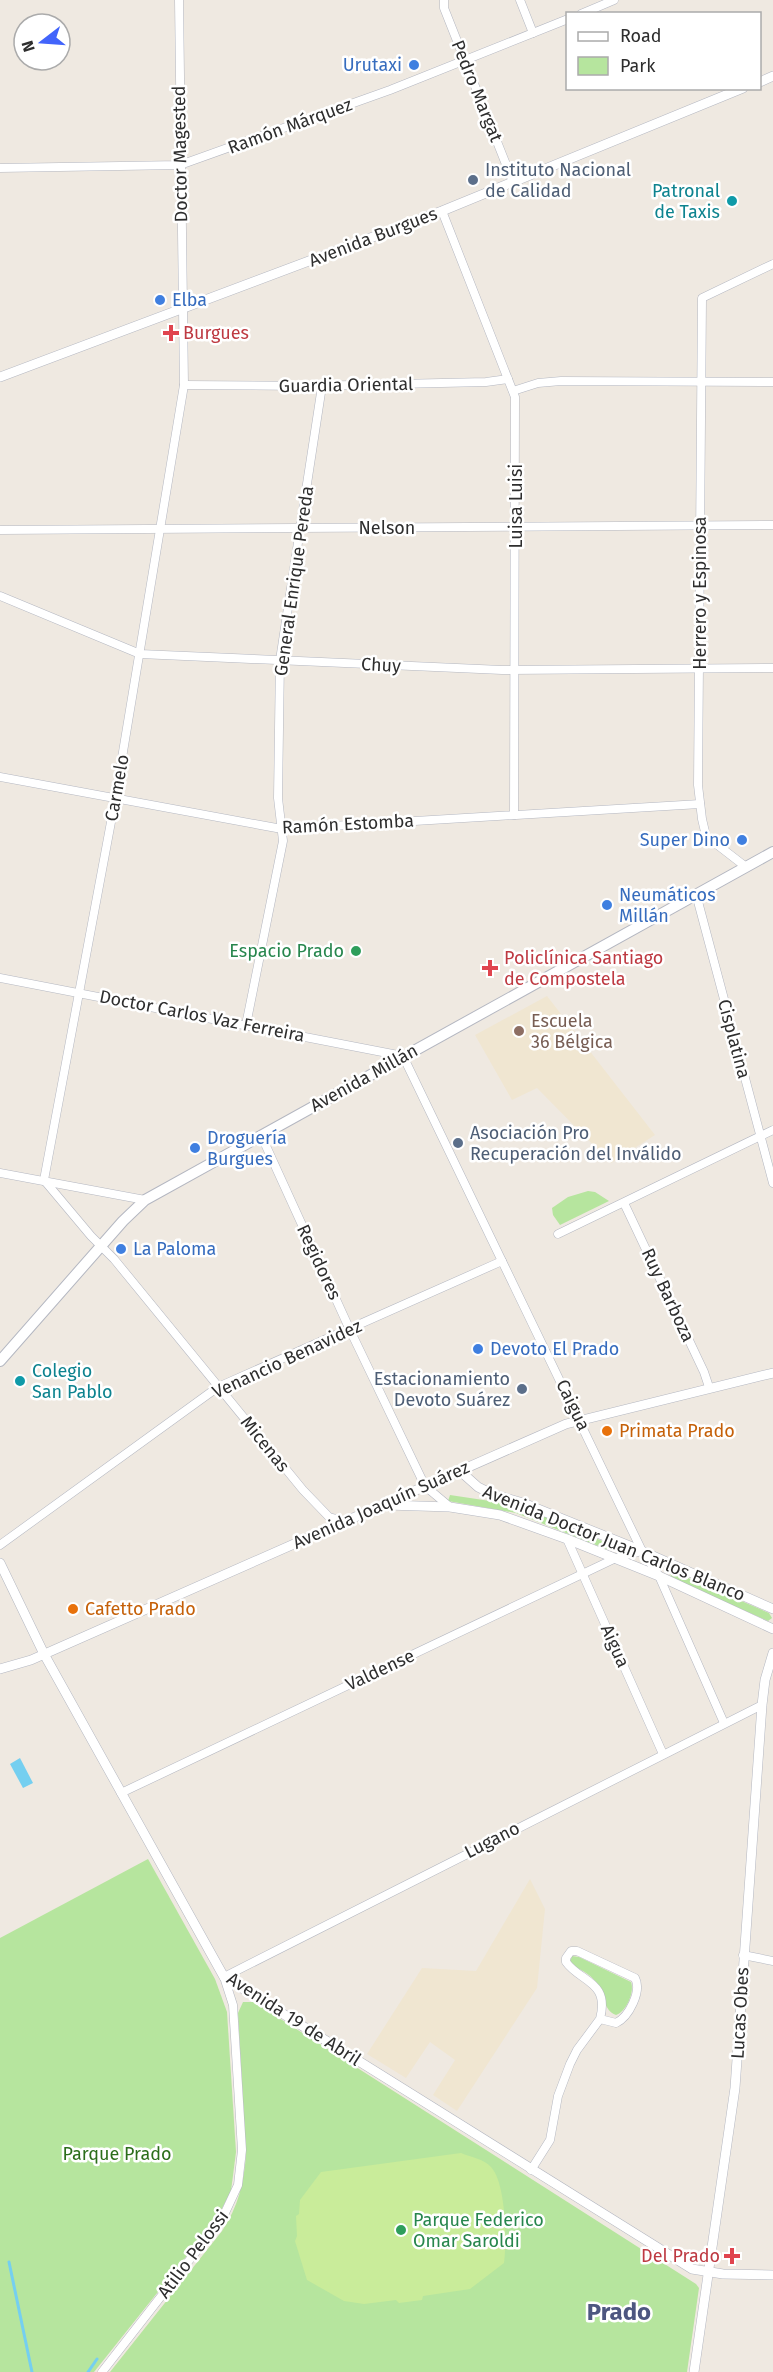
<svg xmlns="http://www.w3.org/2000/svg" width="773" height="2372" viewBox="0 0 773 2372" font-family="'Fira Sans',sans-serif">
<style>
.education{fill:#f0e6d1}
.green{fill:#b6e59e}
.pitch{fill:#c9ec9a}
.water{fill:#75cff0}
.lines{fill:none;stroke-linecap:round;stroke-linejoin:round}
.stream{stroke:#75cff0;stroke-width:3}
.minor-casing{stroke:#b4b7c1;stroke-width:9}
.tertiary-casing{stroke:#b4b7c1;stroke-width:10}
.secondary-casing{stroke:#b4b7c1;stroke-width:12}
.minor{stroke:#fff;stroke-width:8}
.tertiary{stroke:#fff;stroke-width:9}
.secondary{stroke:#fff;stroke-width:10}
.shop-dot{fill:#3f7fe0;stroke:#fff;stroke-width:2}
.service-dot{fill:#5c6f8a;stroke:#fff;stroke-width:2}
.culture-dot{fill:#0f9aa8;stroke:#fff;stroke-width:2}
.health-dot{fill:#e0444e;stroke:#fff;stroke-width:2}
.leisure-dot{fill:#2e9e5b;stroke:#fff;stroke-width:2}
.education-dot{fill:#8d6e63;stroke:#fff;stroke-width:2}
.food-dot{fill:#e8710a;stroke:#fff;stroke-width:2}
.labels{text-anchor:middle;stroke-width:5;stroke-linejoin:round;paint-order:stroke}
.shop-label{font-size:18px;fill:#366cbe;stroke:#fff;text-anchor:start}
.street-label{font-size:18px;fill:#2e2e2e;stroke:#fff}
.service-label{font-size:18px;fill:#4e5e75;stroke:#fff;text-anchor:start}
.culture-label{font-size:18px;fill:#0d838f;stroke:#fff;text-anchor:end}
.health-label{font-size:18px;fill:#be3a42;stroke:#fff;text-anchor:start}
.leisure-label{font-size:18px;fill:#27864d;stroke:#fff;text-anchor:end}
.education-label{font-size:18px;fill:#785e54;stroke:#fff;text-anchor:start}
.food-label{font-size:18px;fill:#c56008;stroke:#fff;text-anchor:start}
.park-label{font-size:18px;fill:#2c6e1b;stroke:#fff}
.district-label{font-size:24px;font-weight:bold;fill:#4d5680;stroke:#fff}
</style>
<rect width="100%" height="100%" fill="#efe9e1"/>
<g class="education">
<path d="M547 996 655 1135 611 1163 537 1088 512 1100 475 1035Z"/>
<path d="M530 1879 545 1909 537 1988 457 2111 433 2095 455 2060 430 2042 406 2078 367 2054 422 1968 476 1971Z"/>
</g>
<g class="green">
<path d="M588 1191 595 1192 609 1201 560 1225 553 1215 552 1208 568 1197Z"/>
<path d="M450 1495 517 1505 607 1543 610 1546 606 1549 516 1513 448 1501Z"/>
<path d="M672 1571 769 1613 772 1618 768 1621 672 1578 670 1574Z"/>
<path d="M148 1859 215 1979 227 2012 236 2152 231 2191 217 2218 94 2372H0V1938Z"/>
<path d="M572 1956 579 1957 631 1982C635 1992 626 2012 616 2015 603 2011 604 1992 596 1982 590 1974 580 1969 571 1965L570 1962Z"/>
<path d="M243 2002H254L696 2284 699 2288 687 2372H110L222 2231C238 2207 244 2183 246 2154L238 2013Z"/>
</g>
<path class="pitch" d="M461 2153C470 2157 484 2159 491 2167 506 2183 507 2241 504 2263L470 2289 423 2296 422 2300 399 2303 396 2300 364 2304 344 2301 307 2280 295 2241 297 2236 296 2216 299 2214 300 2200 321 2172Z"/>
<path class="water" d="M20 1758 33 1783 23 1788 10 1764Z"/>
<g class="lines">
<g class="stream">
<path d="M9 2262 32 2372"/>
<path d="M88 2372 97 2359"/>
</g>
<defs>
<g id="minor">
<path d="M444 0V8L513 182"/>
<path d="M520 0 533 33"/>
<path d="M581 14 614 0"/>
<path d="M0 168 180 165 390 90 568 19"/>
<path d="M442 211 515 397 514 815"/>
<path d="M184 385 308 386 486 382 508 379"/>
<path d="M513 391 538 383 561 381 773 382"/>
<path d="M0 530 773 525"/>
<path d="M0 596 140 654 502 670 773 668"/>
<path d="M0 777 282 829 700 804"/>
<path d="M746 867 706 836 702 819 698 785 702 298 773 264"/>
<path d="M696 894 773 1183"/>
<path d="M0 978 403 1056 642 1551 659 1576 724 1723"/>
<path d="M246 1025 283 841 278 798 280 660 322 386"/>
<path d="M261 1135 350 1330 425 1486 450 1507"/>
<path d="M0 1173 145 1200"/>
<path d="M44 1180 114 806 184 385 179 0"/>
<path d="M44 1180 91 1236 114 1259 303 1490 329 1517 344 1521"/>
<path d="M624 1203 704 1372 709 1387"/>
<path d="M558 1234 773 1130"/>
<path d="M567 1539 663 1754"/>
<path d="M0 1545 218 1387 502 1261"/>
<path d="M121 1793 616 1558 642 1551"/>
<path d="M743 1955 773 1961"/>
<path d="M531 2170 550 2140 558 2096 570 2064 577 2050 600 2019 616 2023C629 2017 642 1991 635 1978L577 1951H571L566 1958V1962C580 1982 610 1981 600 2019"/>
<path d="M102 2372 223 2217 238 2185 242 2150 233 2005 224 1977 762 1705"/>
</g>
<g id="tertiary">
<path d="M760 82 773 76"/>
<path d="M0 377 442 211 743 88"/>
<path d="M460 1471 478 1487 492 1494 523 1503 642 1551 773 1609"/>
<path d="M387 1505 450 1507 500 1515 567 1539 659 1576 773 1629"/>
<path d="M0 1563 44 1654 224 1977 692 2269 723 2274 773 2275"/>
<path d="M0 1669 31 1660 566 1424 773 1373"/>
<path d="M694 2372 735 2088 762 1705 765 1680 773 1653"/>
</g>
<path id="secondary" d="M0 1361 123 1221 145 1200 773 852"/>
</defs>
<use href="#minor" class="minor-casing"/>
<use href="#tertiary" class="tertiary-casing"/>
<use href="#secondary" class="secondary-casing"/>
<use href="#minor" class="minor"/>
<use href="#tertiary" class="tertiary"/>
<use href="#secondary" class="secondary"/>
</g>
<g class="shop-dot">
<circle cx="414" cy="65" r="6"/>
<circle cx="160" cy="300" r="6"/>
<circle cx="742" cy="840" r="6"/>
<circle cx="607" cy="905" r="6"/>
<circle cx="195" cy="1148" r="6"/>
<circle cx="121" cy="1249" r="6"/>
<circle cx="478" cy="1349" r="6"/>
</g>
<g class="service-dot">
<circle cx="473" cy="180" r="6"/>
<circle cx="458" cy="1143" r="6"/>
<circle cx="522" cy="1389" r="6"/>
</g>
<g class="culture-dot">
<circle cx="732" cy="201" r="6"/>
<circle cx="20" cy="1381" r="6"/>
</g>
<g class="health-dot">
<path d="M168 324h6v6h6v6h-6v6h-6v-6h-6v-6h6z"/>
<path d="M487 959h6v6h6v6h-6v6h-6v-6h-6v-6h6z"/>
<path d="M729 2247h6v6h6v6h-6v6h-6v-6h-6v-6h6z"/>
</g>
<g class="leisure-dot">
<circle cx="356" cy="951" r="6"/>
<circle cx="401" cy="2230" r="6"/>
</g>
<circle class="education-dot" cx="519" cy="1031" r="6"/>
<g class="food-dot">
<circle cx="607" cy="1431" r="6"/>
<circle cx="73" cy="1609" r="6"/>
</g>
<g class="labels">
<g class="shop-label">
<text x="402" y="71" text-anchor="end">Urutaxi</text>
<text x="172" y="306">Elba</text>
<text x="730" y="846" text-anchor="end">Super Dino</text>
<text x="619" y="901">Neumáticos<tspan x="619" dy="21">Millán</tspan></text>
<text x="207" y="1144">Droguería<tspan x="207" dy="21">Burgues</tspan></text>
<text x="133" y="1255">La Paloma</text>
<text x="490" y="1355">Devoto El Prado</text>
</g>
<g class="street-label">
<text transform="translate(477 91) rotate(68)" y="6">Pedro Margat</text>
<text transform="translate(290 126) rotate(-20)" y="6">Ramón Márquez</text>
<text transform="translate(180 154) rotate(-91)" y="6">Doctor Magested</text>
<text transform="translate(373 237) rotate(-21)" y="6">Avenida Burgues</text>
<text transform="translate(346 385) rotate(-1)" y="6">Guardia Oriental</text>
<text transform="translate(516 506) rotate(-90)" y="6">Luisa Luisi</text>
<text x="387" y="534">Nelson</text>
<text transform="translate(294 581) rotate(-82)" y="6">General Enrique Pereda</text>
<text transform="translate(700 593) rotate(-90)" y="6">Herrero y Espinosa</text>
<text transform="translate(381 665) rotate(3)" y="6">Chuy</text>
<text transform="translate(117 788) rotate(-80)" y="6">Carmelo</text>
<text transform="translate(348 824) rotate(-3)" y="6">Ramón Estomba</text>
<text transform="translate(202 1016) rotate(11)" y="6">Doctor Carlos Vaz Ferreira</text>
<text transform="translate(734 1039) rotate(75)" y="6">Cisplatina</text>
<text transform="translate(364 1078) rotate(-29)" y="6">Avenida Millán</text>
<text transform="translate(319 1262) rotate(65)" y="6">Regidores</text>
<text transform="translate(668 1295) rotate(65)" y="6">Ruy Barboza</text>
<text transform="translate(287 1359) rotate(-25)" y="6">Venancio Benavidez</text>
<text transform="translate(573 1405) rotate(64)" y="6">Caigua</text>
<text transform="translate(265 1444) rotate(51)" y="6">Micenas</text>
<text transform="translate(381 1505) rotate(-24)" y="6">Avenida Joaquín Suárez</text>
<text transform="translate(614 1543) rotate(22)" y="6">Avenida Doctor Juan Carlos Blanco</text>
<text transform="translate(615 1646) rotate(66)" y="6">Aigua</text>
<text transform="translate(380 1670) rotate(-25)" y="6">Valdense</text>
<text transform="translate(492 1840) rotate(-27)" y="6">Lugano</text>
<text transform="translate(740 2013) rotate(-87)" y="6">Lucas Obes</text>
<text transform="translate(294 2019) rotate(33)" y="6">Avenida 19 de Abril</text>
<text transform="translate(193 2254) rotate(-53)" y="6">Atilio Pelossi</text>
</g>
<g class="service-label">
<text x="485" y="176">Instituto Nacional<tspan x="485" dy="21">de Calidad</tspan></text>
<text x="470" y="1139">Asociación Pro<tspan x="470" dy="21">Recuperación del Inválido</tspan></text>
<text x="510" y="1385" text-anchor="end">Estacionamiento<tspan x="510" dy="21">Devoto Suárez</tspan></text>
</g>
<g class="culture-label">
<text x="720" y="197">Patronal<tspan x="720" dy="21">de Taxis</tspan></text>
<text x="32" y="1377" text-anchor="start">Colegio<tspan x="32" dy="21">San Pablo</tspan></text>
</g>
<g class="health-label">
<text x="183" y="339">Burgues</text>
<text x="504" y="964">Policlínica Santiago<tspan x="504" dy="21">de Compostela</tspan></text>
<text x="720" y="2262" text-anchor="end">Del Prado</text>
</g>
<g class="leisure-label">
<text x="344" y="957">Espacio Prado</text>
<text x="413" y="2226" text-anchor="start">Parque Federico<tspan x="413" dy="21">Omar Saroldi</tspan></text>
</g>
<g class="education-label">
<text x="531" y="1027">Escuela<tspan x="531" dy="21">36 Bélgica</tspan></text>
</g>
<g class="food-label">
<text x="619" y="1437">Primata Prado</text>
<text x="85" y="1615">Cafetto Prado</text>
</g>
<g class="park-label">
<text x="117" y="2160">Parque Prado</text>
</g>
<g class="district-label">
<text x="619" y="2320">Prado</text>
</g>
</g>
<rect x="566" y="12" width="195" height="78" fill="#ffffff" stroke="#ababab" stroke-width="1.5"/>
<rect x="578" y="32" width="30" height="9" fill="#ffffff" stroke="#ababab" stroke-width="1.5"/>
<text x="620" y="42" font-size="18" fill="#2e2e2e">Road</text>
<rect x="578" y="57" width="30" height="18" fill="#b6e59e" stroke="#ababab" stroke-width="1.5"/>
<text x="620" y="72" font-size="18" fill="#2e2e2e">Park</text>
<g transform="translate(42 42) rotate(253)"><circle r="28" fill="#ffffff" stroke="#ababab" stroke-width="1.5"/>
<path d="M0-4.5L10 22L0 15L-10 22Z" fill="#4264fb"/>
<text y="-9" font-size="16" font-weight="bold" text-anchor="middle" fill="#2e2e2e">N</text>
</g>
</svg>
